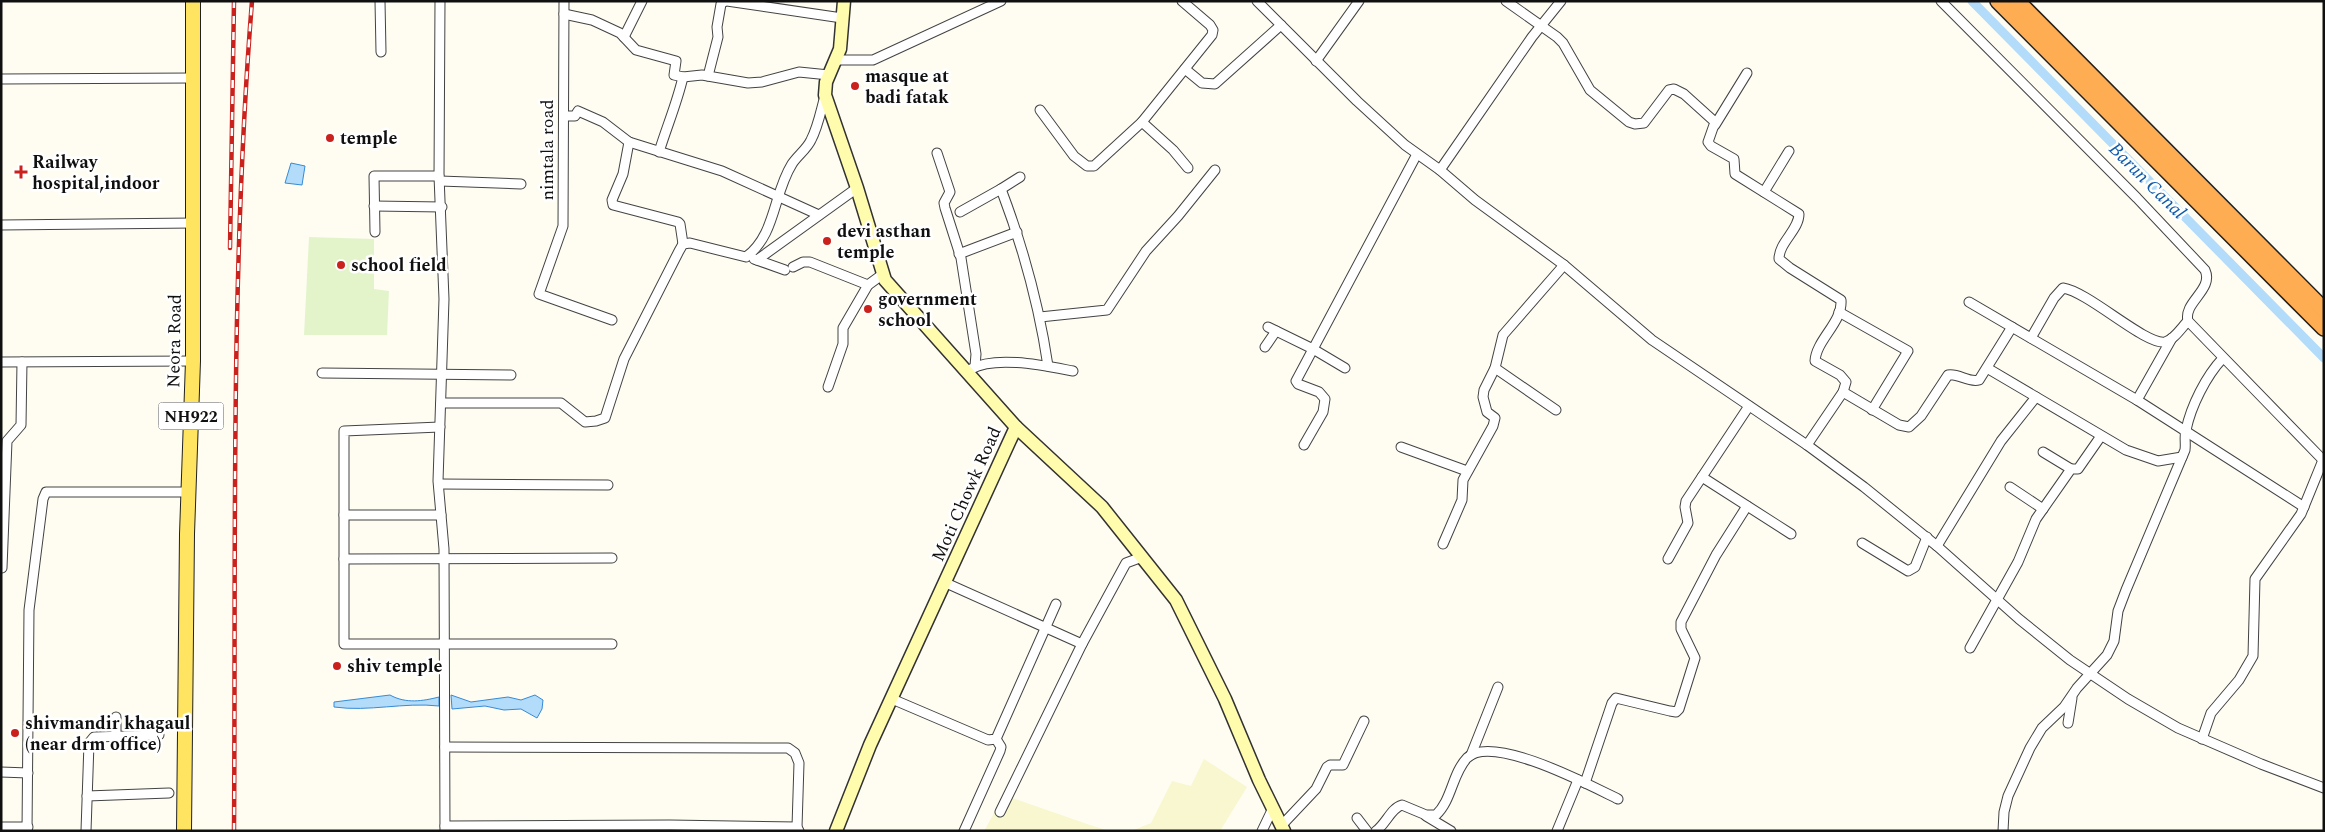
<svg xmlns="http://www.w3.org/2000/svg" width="2325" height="832" viewBox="0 0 2325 832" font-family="Spectral,serif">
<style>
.farmland{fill:#f8f7d0}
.pitch{fill:#e3f4cb}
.water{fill:#b3dbfa;stroke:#358bd7}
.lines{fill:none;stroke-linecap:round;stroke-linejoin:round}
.canal{stroke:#b3dbfa;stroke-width:9}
.street-casing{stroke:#434343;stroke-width:11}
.secondary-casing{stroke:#323232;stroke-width:15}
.primary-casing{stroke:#212121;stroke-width:16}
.highway-casing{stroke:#212121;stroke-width:18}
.street{stroke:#fff;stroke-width:9}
.secondary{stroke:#fffcad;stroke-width:12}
.primary{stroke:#ffe462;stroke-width:14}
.highway{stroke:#fead52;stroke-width:15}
.rail-casing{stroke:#cb211d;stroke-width:4.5}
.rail{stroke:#fff;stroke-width:2.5;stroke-dasharray:8;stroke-linecap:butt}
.poi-dot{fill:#cb211d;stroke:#fff;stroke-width:2}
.labels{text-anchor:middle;stroke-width:5;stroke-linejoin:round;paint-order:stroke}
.shield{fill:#fff;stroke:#585858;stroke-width:1}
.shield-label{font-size:16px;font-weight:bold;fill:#101010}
.poi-label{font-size:18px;font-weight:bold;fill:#101010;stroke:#fff;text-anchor:start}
.street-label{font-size:18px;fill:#101010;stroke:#fff}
.water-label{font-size:19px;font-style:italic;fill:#0f5cac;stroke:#fff}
</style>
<rect width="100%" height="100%" fill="#fffdf2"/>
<g class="farmland">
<path d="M1204 759 1247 787 1220 831H1131L1151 823 1172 781 1191 786Z"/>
<path d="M1004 795 1090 825 1109 831H984Z"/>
</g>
<path class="pitch" d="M309 237 374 239V289L389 291 387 335H304Z"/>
<g class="water">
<path d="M291 163 305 166 302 185 285 183Z"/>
<path d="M390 695C406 704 423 701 439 697V706C404 702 369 712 334 707V702Z"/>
<path d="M451 695 471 702 508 697 521 700 535 695 543 700 542 709 537 718 521 709 504 710 485 706 452 709Z"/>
</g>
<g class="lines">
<path class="canal" d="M1972 1 2324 358"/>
<defs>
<g id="street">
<path d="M380 1 381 52"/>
<path d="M440 1 439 176 444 299 438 481 444 549 445 831"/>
<path d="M564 1 563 226 539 294 612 320"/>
<path d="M727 1 842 18"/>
<path d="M1257 1 1357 101 1405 145 1440 170 1475 200 1564 265 1652 340 1807 445 1864 487 1937 546 2019 619 2070 660 2128 699 2178 728 2261 764 2324 788"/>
<path d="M1506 1 1557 37 1563 43 1590 90 1629 122 1635 124 1644 123 1669 90 1674 89 1684 94 1715 122 1708 142 1711 146 1734 159 1735 174 1799 214C1799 230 1779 242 1779 259L1790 268 1841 300C1843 322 1816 340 1815 361L1840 375 1846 382 1843 392 1807 445"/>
<path d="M1941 1 2137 198 2205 270C2214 290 2183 302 2188 321L2324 461"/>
<path d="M564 14 592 20 620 33 636 50 676 61 674 75 683 77 702 75 748 83 762 82 799 72 829 75"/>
<path d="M624 37 642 1"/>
<path d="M835 60H873L1001 1"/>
<path d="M1316 61 1359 1"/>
<path d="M1185 69 1202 83 1215 84 1281 25"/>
<path d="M708 76 718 37 717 27 721 4 725 1"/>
<path d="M1 79 192 78"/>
<path d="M1040 110 1074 156 1087 166H1094L1142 122 1173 150 1188 168"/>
<path d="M564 116H575L578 111 603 122 629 142 722 171 819 215"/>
<path d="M1142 122 1212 35 1213 30 1210 25 1182 1"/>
<path d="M1715 125 1747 73"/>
<path d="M629 142 623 174 612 200 613 205 678 222 680 224 683 244"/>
<path d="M659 152C667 126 677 103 683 77"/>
<path d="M937 153 950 192 944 203 945 208 961 258 976 354 975 366"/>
<path d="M1440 170 1532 37 1561 1"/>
<path d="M440 181 521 184"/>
<path d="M1001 189 1020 177"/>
<path d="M1764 192 1789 151"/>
<path d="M374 206 442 207"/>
<path d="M960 212 1001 189C1023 247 1039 305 1048 366"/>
<path d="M1 225 194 223"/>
<path d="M375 232 374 176H439"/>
<path d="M959 254 1017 232"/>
<path d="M754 259 785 270"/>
<path d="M757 260 857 188"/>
<path d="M793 267 803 262H810L868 285"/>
<path d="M1969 302 2137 400 2304 507"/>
<path d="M1839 312 1908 351 1872 410"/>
<path d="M1040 317 1107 310 1146 251 1178 216 1215 170"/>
<path d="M1268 327 1313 349 1345 368"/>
<path d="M2031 338 2054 298 2063 288C2089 292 2145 345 2165 342 2174 340 2182 327 2188 321"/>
<path d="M1265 347 1276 331"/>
<path d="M1 362 193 361"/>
<path d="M1495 368 1556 410"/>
<path d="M1987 368 2126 450 2158 461 2182 457"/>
<path d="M971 369C996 355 1046 366 1073 371"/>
<path d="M322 373 511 375"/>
<path d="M828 387 843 344V328L868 285 883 274"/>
<path d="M1843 392 1899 425 1909 427 1921 416 1948 375C1959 373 1968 383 1979 380L2012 327"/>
<path d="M2137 400 2172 338"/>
<path d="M441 403H561L585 422 596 421 605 418 624 359 679 251 683 244 690 243 746 257C776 235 773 194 792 164 797 156 807 149 811 140 818 127 821 110 825 96"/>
<path d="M440 427 344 431V644H612"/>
<path d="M1304 445 1323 412 1325 399 1319 392 1298 384 1296 381 1417 154"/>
<path d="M1401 447 1467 471"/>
<path d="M2043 452 2071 469"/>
<path d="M1702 477 1791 534"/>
<path d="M439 484 608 485"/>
<path d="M2010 487 2043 509 2071 469H2078L2101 436"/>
<path d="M344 515H441"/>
<path d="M1862 543 1908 571 1915 567 1927 537"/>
<path d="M1443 544 1462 500 1463 480 1493 426 1495 418 1487 412 1483 397 1484 390 1495 368 1503 335 1564 265"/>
<path d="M1937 546 2001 441 2036 397"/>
<path d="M344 559 612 558"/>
<path d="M1668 559 1688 523 1685 507 1686 501 1749 406"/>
<path d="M2 568 7 441 21 425 22 362"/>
<path d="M946 583 1082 644 1126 563 1142 557"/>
<path d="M1970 648 2018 562 2036 519 2043 509"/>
<path d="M892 699 988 740 996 739 1056 604"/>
<path d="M2068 723 2072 698"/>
<path d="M116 736V717"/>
<path d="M2202 739 2211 713 2239 680 2253 656 2255 579 2301 514 2323 460"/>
<path d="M445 747 788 748 795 753 799 763 797 827 799 831"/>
<path d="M1471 755 1498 687"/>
<path d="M1 772 28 773"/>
<path d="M1585 783 1612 703 1616 698 1670 711 1676 712 1679 709 1695 658 1681 629V622L1716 555 1747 506"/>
<path d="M87 796 169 793"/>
<path d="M1000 812 1082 644"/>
<path d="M1426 816 1451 831"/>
<path d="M1357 818 1367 831"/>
<path d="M1282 825 1316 789 1327 767 1330 765H1343L1364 721"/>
<path d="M445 826 670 825 797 827"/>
<path d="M1 827H28"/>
<path d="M27 831 29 610 43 499 46 492H188"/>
<path d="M86 831 89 743 94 737 159 735"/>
<path d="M964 831 1000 751 1001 747 996 739"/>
<path d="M1262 831 1273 808"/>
<path d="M1376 831C1386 824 1391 808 1402 805L1426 815H1436C1452 800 1452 774 1467 758 1492 733 1591 786 1618 799"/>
<path d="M1557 831 1578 780"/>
<path d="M2003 831 2004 812 2008 796 2030 748 2042 728 2064 707 2077 688 2107 655 2114 641 2118 611 2126 590 2185 450C2186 443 2184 436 2186 430 2191 406 2206 376 2223 358"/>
</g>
<g id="secondary">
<path d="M1016 427 1102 507 1176 600 1225 699 1259 780 1284 831"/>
<path d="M836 831 870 745 1016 427 885 280 857 188 825 95 826 82 840 49 844 1"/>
</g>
<path id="primary" d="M184 831 187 534 193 361V1"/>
<g id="highway">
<path d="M1998 1 2324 328"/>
<path d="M2017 1 2324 310"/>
</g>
</defs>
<use href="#street" class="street-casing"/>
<use href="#secondary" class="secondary-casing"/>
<use href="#primary" class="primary-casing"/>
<use href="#highway" class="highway-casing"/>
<use href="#street" class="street"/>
<use href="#secondary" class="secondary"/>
<use href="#primary" class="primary"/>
<use href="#highway" class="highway"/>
<defs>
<g id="rail">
<path d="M230 248 234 1"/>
<path d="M234 831C236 554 230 277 252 1"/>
</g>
</defs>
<use href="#rail" class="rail-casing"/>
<use href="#rail" class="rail"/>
</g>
<g class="poi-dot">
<circle cx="855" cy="86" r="5"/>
<circle cx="330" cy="138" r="5"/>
<path d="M18.5 164.5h5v5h5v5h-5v5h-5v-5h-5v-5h5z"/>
<circle cx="827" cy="241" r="5"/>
<circle cx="341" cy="265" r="5"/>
<circle cx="868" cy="309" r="5"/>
<circle cx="337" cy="666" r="5"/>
<circle cx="15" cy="733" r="5"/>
</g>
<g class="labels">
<rect class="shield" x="158.5" y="402.5" width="65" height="27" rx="4"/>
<g class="shield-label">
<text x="191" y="422">NH922</text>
</g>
<g class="poi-label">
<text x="865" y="82">masque at<tspan x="865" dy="21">badi fatak</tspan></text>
<text x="340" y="144">temple</text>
<text x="32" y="168">Railway<tspan x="32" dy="21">hospital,indoor</tspan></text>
<text x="837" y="237">devi asthan<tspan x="837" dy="21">temple</tspan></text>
<text x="351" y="271">school field</text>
<text x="878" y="305">government<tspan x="878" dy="21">school</tspan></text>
<text x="347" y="672">shiv temple</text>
<text x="25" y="729">shivmandir khagaul<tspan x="25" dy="21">(near drm office)</tspan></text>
</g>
<g class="street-label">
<text transform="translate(547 150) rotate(-90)" y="6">nimtala road</text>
<text transform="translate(174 341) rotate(-89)" y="6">Neora Road</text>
<text transform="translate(966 494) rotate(-66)" y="6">Moti Chowk Road</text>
</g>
<g class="water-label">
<text transform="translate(2148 180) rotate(45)" y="7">Barun Canal</text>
</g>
</g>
<rect width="2325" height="832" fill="none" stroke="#101010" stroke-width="5"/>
</svg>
